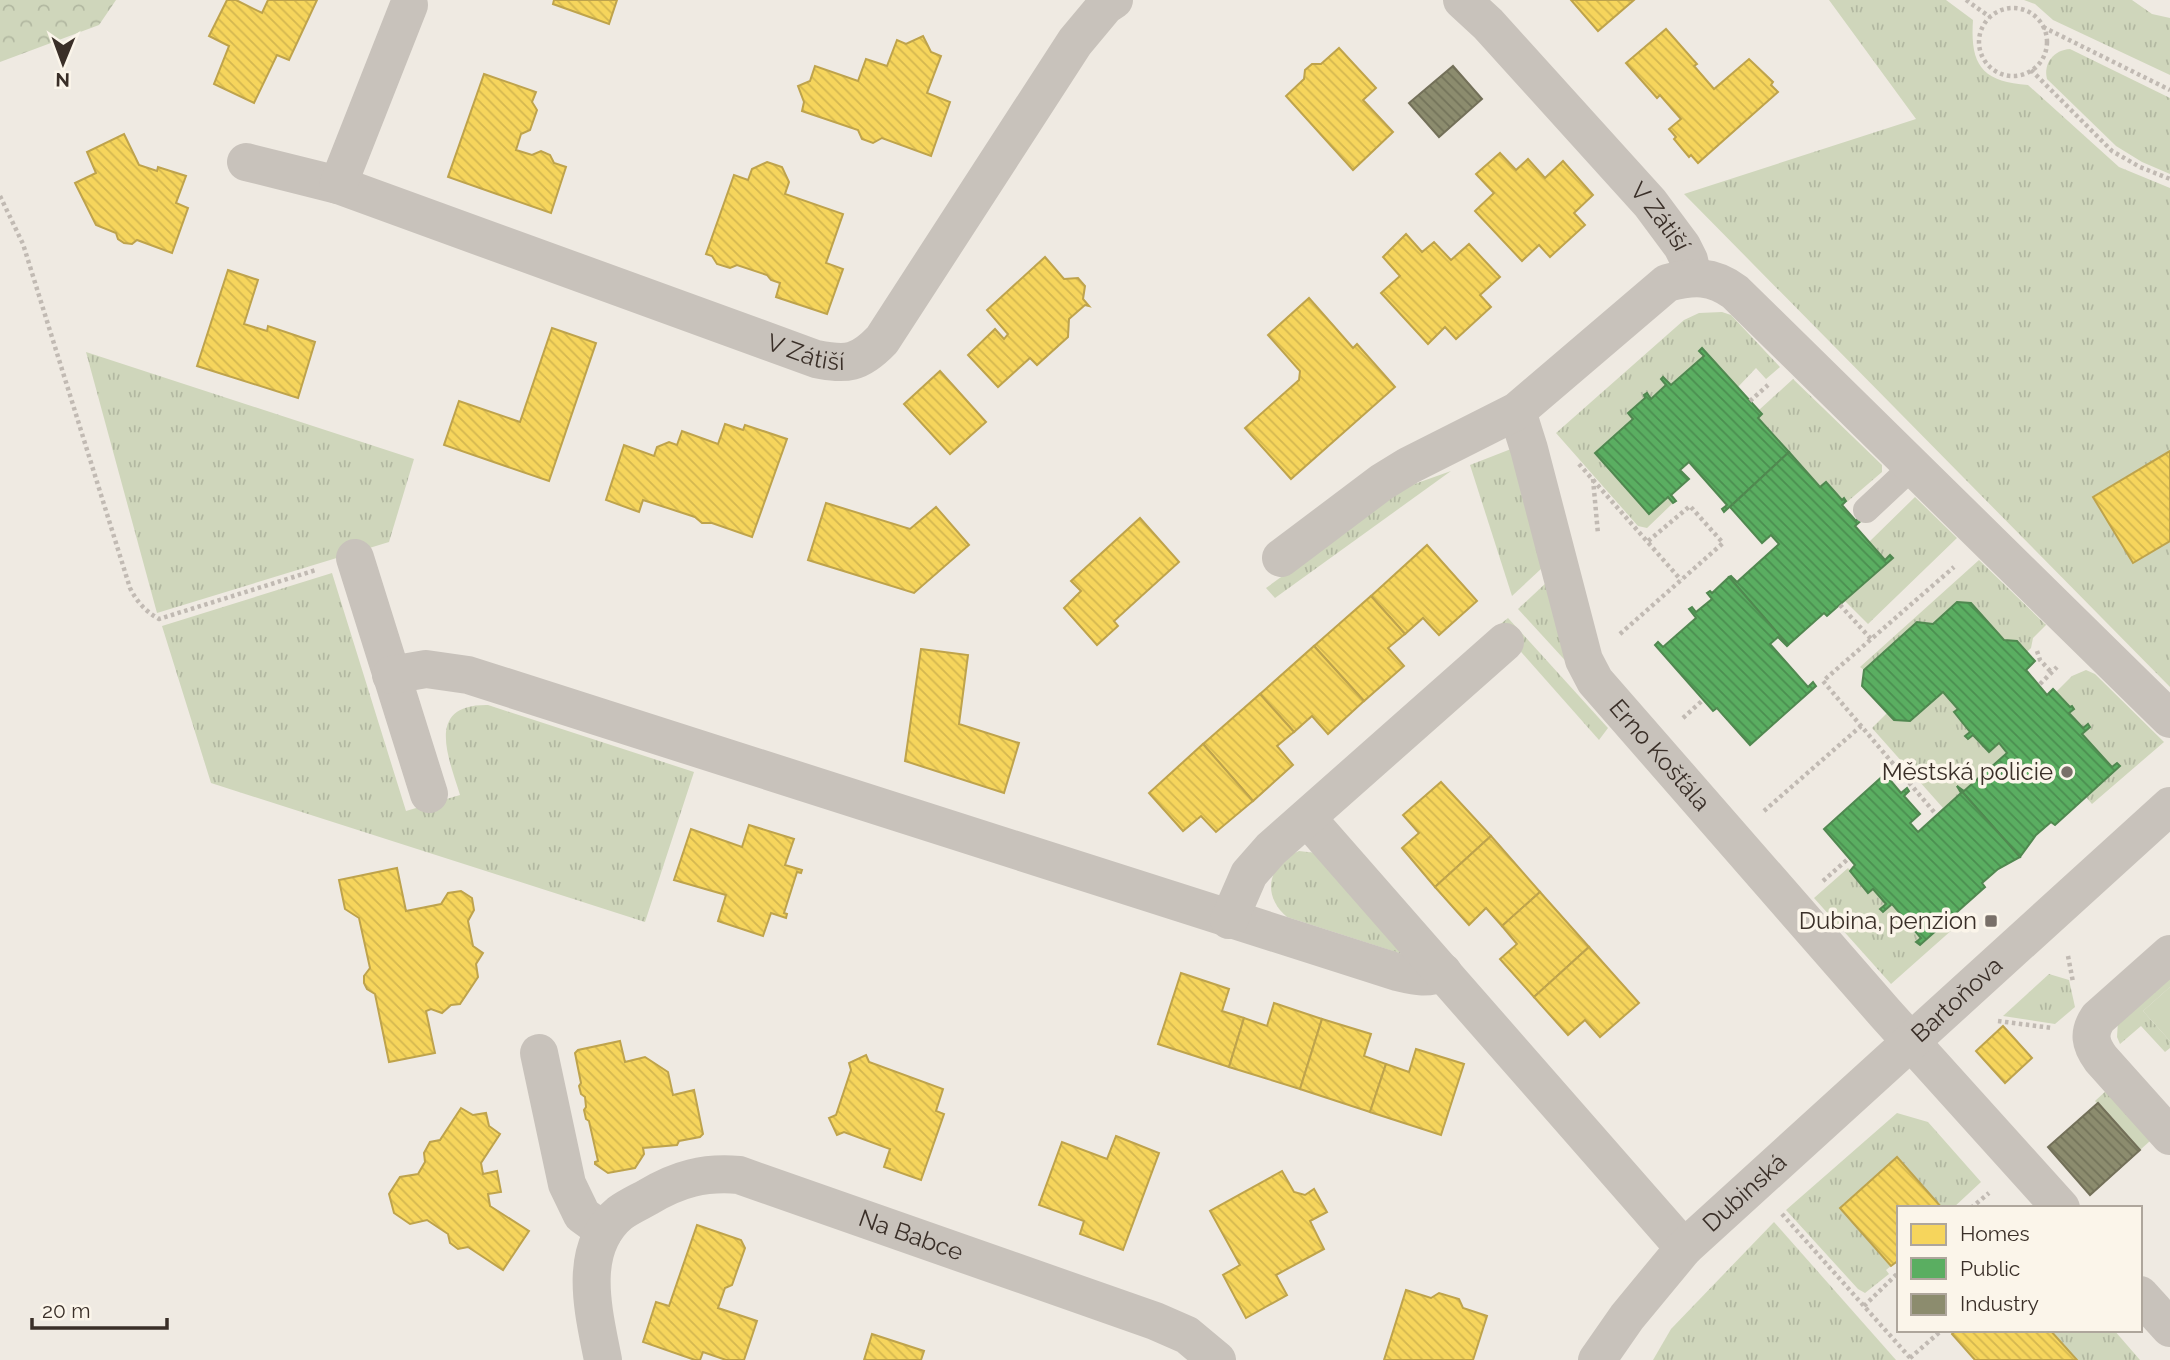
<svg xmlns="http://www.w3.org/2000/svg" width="2170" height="1360" viewBox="0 0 2170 1360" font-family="Raleway,sans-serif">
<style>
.grass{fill:url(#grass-tufts)}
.forest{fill:url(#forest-crowns)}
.park{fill:#cfd6bb}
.homes{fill:url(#homes-back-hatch);stroke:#bea34c;stroke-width:2}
.public{fill:url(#public-back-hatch);stroke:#508850;stroke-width:2}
.industry{fill:url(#industry-back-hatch);stroke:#737059;stroke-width:2}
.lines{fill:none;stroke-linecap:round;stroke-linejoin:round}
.path{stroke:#c1bab3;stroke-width:4.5;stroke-dasharray:3.5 3.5;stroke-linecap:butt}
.lane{stroke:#c8c2bb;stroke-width:26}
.street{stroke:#c8c2bb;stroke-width:38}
.poi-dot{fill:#797069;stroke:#fbf5ea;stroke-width:2.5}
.labels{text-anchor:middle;stroke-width:7;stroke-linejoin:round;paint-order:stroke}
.street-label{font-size:24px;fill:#3a2f28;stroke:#fbf5ea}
.poi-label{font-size:24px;fill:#3a2f28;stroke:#fbf5ea;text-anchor:end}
</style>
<defs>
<pattern id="grass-tufts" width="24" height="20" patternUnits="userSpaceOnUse" patternTransform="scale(1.75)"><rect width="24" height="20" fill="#cfd6bb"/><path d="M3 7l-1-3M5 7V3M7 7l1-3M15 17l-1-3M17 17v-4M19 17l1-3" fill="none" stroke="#b2b8a1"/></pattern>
<pattern id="forest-crowns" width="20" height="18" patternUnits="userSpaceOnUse" patternTransform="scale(1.75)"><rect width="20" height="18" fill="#cfd6bb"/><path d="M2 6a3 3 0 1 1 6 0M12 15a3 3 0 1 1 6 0" fill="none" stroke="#b2b8a1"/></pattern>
<pattern id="homes-back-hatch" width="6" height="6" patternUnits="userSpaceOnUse" patternTransform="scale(1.75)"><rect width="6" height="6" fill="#f6d55c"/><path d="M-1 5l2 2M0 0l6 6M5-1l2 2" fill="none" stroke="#d4b750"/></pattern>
<pattern id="public-back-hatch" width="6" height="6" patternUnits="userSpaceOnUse" patternTransform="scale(1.75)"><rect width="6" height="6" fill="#5aae61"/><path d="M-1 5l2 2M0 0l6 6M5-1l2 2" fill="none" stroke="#4b8e50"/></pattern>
<pattern id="industry-back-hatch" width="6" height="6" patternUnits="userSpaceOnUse" patternTransform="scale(1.75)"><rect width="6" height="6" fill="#8c8c6e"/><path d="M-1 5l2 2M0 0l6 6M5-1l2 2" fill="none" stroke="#73735a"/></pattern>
</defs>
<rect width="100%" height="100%" fill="#efeae2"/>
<g class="grass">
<path d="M1829 0H1946L1973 20C1970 64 1981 82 2028 85L2119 167 2170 188V687L1684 194 1916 119Z"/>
<path d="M2024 0H2132L2152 14 2170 18V75L2053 20 2035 4Z"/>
<path d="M2070 49 2170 98V174L2142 162 2116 146 2047 79C2043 63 2054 50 2070 49Z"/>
<path d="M1722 312 1731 315 1780 367 1766 379 1756 368 1738 387 1702 349 1700 351 1704 356 1671 385 1663 377 1661 379 1666 385 1651 399 1647 394 1633 419 1649 514 1668 497 1673 503 1647 528 1638 526 1556 433 1684 320 1699 313Z"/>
<path d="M86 352 414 459 389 542 157 613Z"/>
<path d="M1793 379 1882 465V472L1847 502 1844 498 1842 500 1827 482 1820 487 1758 418 1762 414 1759 410Z"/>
<path d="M1511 449 1542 568 1512 596 1470 465Z"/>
<path d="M1451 471 1275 598 1266 588 1406 487Z"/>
<path d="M1915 497 1957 538 1868 624 1845 601 1892 559 1890 555 1885 560 1869 542Z"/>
<path d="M1979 560 2046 625 2033 638 2031 648 2027 652 2017 641 2004 640 1971 603 1957 602 1933 624 1917 623 1864 670 1860 667Z"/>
<path d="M332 573 406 811 460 795C449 758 424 704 488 705L694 772 645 922 211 783 162 626Z"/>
<path d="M1547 582 1573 669 1518 609Z"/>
<path d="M1508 618 1608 728 1599 740 1498 626Z"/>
<path d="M2086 670 2095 674 2164 742 2092 804 2086 797 2120 766 2117 763 2112 767 2082 734 2090 727 2088 724 2083 728 2069 713 2074 708 2072 706 2070 707 2056 692 2072 676Z"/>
<path d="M1943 692 1958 709 1954 713 1970 732 1965 736 1967 739 1973 735 1989 752 1999 743 2007 753 1964 791 1958 786 1957 788 1961 793 1943 808 1872 728 1887 713 1894 720 1910 721Z"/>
<path d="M1299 851 1316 853 1402 954 1287 917C1261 895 1268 864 1299 851Z"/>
<path d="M1848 868 1867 889H1873L1886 904 1881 908 1883 911 1892 904 1921 938 1917 942 1919 945 1947 922 1953 929 1891 984 1814 898Z"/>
<path d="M2170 968V987L2143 1011 2170 1041V1048L2165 1052 2141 1026 2120 1044 2117 1037 2118 1021Z"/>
<path d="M2049 974 2069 980 2075 1007 2055 1024 2003 1016Z"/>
<path d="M2107 1090 2150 1141 2140 1150 2095 1101Z"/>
<path d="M1897 1113 1928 1122 1981 1182 1953 1208H1942L1897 1158 1841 1209 1891 1266 1886 1270 1889 1274 1865 1293 1858 1289 1786 1210Z"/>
<path d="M1774 1222 1896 1360H1653L1671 1329Z"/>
<path d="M2050 1330H2114L2140 1360H2077Z"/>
</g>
<path class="forest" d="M0 0H116L99 25 0 62Z"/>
<path class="park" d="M2170 987V1041L2143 1011Z"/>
<g class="homes">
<path d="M227 0H236L262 13 268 0H317L289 60 277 55 254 103 214 84 229 46 209 36Z"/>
<path d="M554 0H617L609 24 553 4Z"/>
<path d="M1571 0H1634L1598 31Z"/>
<path d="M1666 29 1697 64 1694 66 1714 89 1749 59 1773 82 1771 85 1778 92 1698 163 1691 155 1689 157 1674 139 1676 137 1669 129 1681 119 1660 95 1657 98 1626 63Z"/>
<path d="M923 36 931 52 941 56 927 93 950 102 931 156 882 138 873 143 862 139 858 130 802 111 804 102 798 86 810 81 815 66 858 81 866 59 887 66 897 40 906 44Z"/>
<path d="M1339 48 1376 88 1363 100 1393 132 1353 170 1286 96 1304 79 1305 70 1312 64H1321Z"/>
<path d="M484 74 536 92 532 102 537 110 530 130 521 134 516 150 532 155 541 151 550 155 554 163 566 167 551 213 448 177Z"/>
<path d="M124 134 139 165 157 171 158 167 186 176 176 203 188 208 172 253 137 240 132 244 124 243 118 239 116 233 96 225 75 183 96 173 87 152Z"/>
<path d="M1500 153 1516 170 1528 159 1545 178 1563 161 1593 195 1574 213 1585 225 1550 257 1539 245 1522 261 1475 211 1494 193 1476 174Z"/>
<path d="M767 162 782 167 789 182 785 194 843 214 826 263 843 269 827 314 776 297 780 283 771 280 767 275 737 265 730 268 717 264 712 256 706 254 734 175 748 180 752 169Z"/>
<path d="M1406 234 1422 252 1434 242 1451 260 1469 244 1500 277 1480 295 1491 307 1456 339 1445 327 1428 344 1381 293 1400 276 1383 257Z"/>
<path d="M1045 257 1064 279 1078 278 1085 286 1083 299 1089 306 1085 305 1069 319 1068 337 1037 365 1030 358 998 387 968 355 995 329 1004 339 1008 334 987 310Z"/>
<path d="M228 270 258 280 244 324 267 331 268 326 315 342 298 398 197 366Z"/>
<path d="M1309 298 1353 348 1357 344 1395 387 1291 479 1245 428 1299 380 1300 371 1268 335Z"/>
<path d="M552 328 596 343 549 481 444 445 459 401 520 422Z"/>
<path d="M940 371 986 422 950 454 904 404Z"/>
<path d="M725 424 743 430 745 425 787 439 752 537 712 523H702L695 517 643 500 639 512 606 500 624 445 654 456 657 447 669 442 677 445 682 431 718 444Z"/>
<path d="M2170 451V541L2133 563 2093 497Z"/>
<path d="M826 503 910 529 936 507 969 545 914 593 808 560Z"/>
<path d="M1140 518 1179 562 1114 621 1118 626 1097 645 1064 608 1081 591 1071 581Z"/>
<path d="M1427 545 1477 601 1439 635 1423 618 1405 634 1371 596Z"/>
<path d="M1371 596 1405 634 1388 648 1404 666 1364 701 1314 646Z"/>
<path d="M1314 646 1364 701 1328 734 1312 716 1294 732 1260 694Z"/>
<path d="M921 649 968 655 959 724 1019 743 1004 793 905 761Z"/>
<path d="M1260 694 1294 732 1277 746 1293 765 1253 801 1203 744Z"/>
<path d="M1203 744 1253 801 1216 832 1201 816 1183 831 1149 793Z"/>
<path d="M1441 782 1491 836 1435 887 1402 848 1419 833 1403 815Z"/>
<path d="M749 825 794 839 785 865 802 870 801 873 797 872 784 913 787 914 786 918 771 913 763 936 718 921 726 895 674 880 691 829 742 847Z"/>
<path d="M1491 836 1540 892 1502 926 1486 908 1469 925 1435 887Z"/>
<path d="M397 868 406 911 441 904 448 893 461 891 472 898 474 910 468 921 473 946 483 953 476 964 478 977 460 1004 451 1005 442 1013 431 1009 426 1011 435 1053 389 1062 375 994 367 989 364 983V976L370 968 359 918 345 909 339 880Z"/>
<path d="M1540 892 1589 947 1534 997 1500 959 1517 944 1502 926Z"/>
<path d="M1589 947 1639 1003 1600 1037 1585 1020 1568 1035 1534 997Z"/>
<path d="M1181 973 1229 989 1222 1011 1244 1018 1229 1067 1158 1044Z"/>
<path d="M1274 1003 1322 1019 1300 1089 1229 1067 1244 1018 1267 1026Z"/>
<path d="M1322 1019 1371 1034 1364 1056 1386 1064 1370 1112 1300 1089Z"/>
<path d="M2003 1026 2032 1058 2005 1083 1976 1051Z"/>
<path d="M620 1041 625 1062 645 1057 668 1072 673 1095 694 1090 703 1134 700 1137 679 1141 677 1145 643 1148 644 1154 635 1168 608 1173 595 1164V1162L598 1161 589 1121 586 1119 584 1110 586 1107 585 1097 581 1094 579 1086 581 1083 575 1053 578 1050Z"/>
<path d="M1416 1049 1464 1064 1441 1135 1370 1112 1386 1064 1409 1072Z"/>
<path d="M866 1055 869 1062 943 1089 936 1111 944 1114 921 1180 884 1167 890 1149 844 1132 837 1135 829 1118 836 1115 851 1070 849 1063Z"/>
<path d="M461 1108 473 1115 486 1113 489 1126 500 1134 481 1163 483 1174 497 1171 501 1192 488 1194 490 1206 529 1231 503 1270 468 1247 458 1249 450 1243 448 1234 427 1220 410 1224 394 1213 389 1194 400 1177 418 1174 425 1162 424 1153 430 1142 440 1140Z"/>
<path d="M1116 1136 1159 1153 1123 1250 1080 1234 1084 1221 1039 1205 1062 1142 1107 1159Z"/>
<path d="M1897 1157 1942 1208H1899V1260L1891 1266 1840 1208Z"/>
<path d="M1282 1171 1294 1192 1305 1195 1314 1189 1327 1212 1310 1221 1324 1249 1276 1275 1287 1295 1246 1318 1223 1275 1240 1265 1210 1211Z"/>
<path d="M697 1225 741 1240 745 1248 732 1285 725 1288 718 1308 757 1321 744 1360H726L703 1352 700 1360H695L643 1342 656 1302 669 1306Z"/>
<path d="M1406 1290 1431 1298 1439 1293 1459 1299 1463 1308 1487 1316 1473 1360H1384Z"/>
<path d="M1956 1330H2050L2077 1360H1975L1952 1334Z"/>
<path d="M872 1334 924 1351 921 1360H864Z"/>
</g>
<g class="public">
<path d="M1702 348 1762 414 1758 418 1789 452 1724 512 1722 509 1727 505 1689 462 1680 470 1689 479 1671 495 1676 501 1673 503 1668 497 1649 514 1595 453 1633 419 1628 413 1645 398 1644 395 1647 393 1651 399 1666 385 1661 379 1663 377 1671 385 1704 356 1699 351Z"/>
<path d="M1789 452 1820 487 1826 482 1842 500 1844 498 1846 501 1842 505 1856 521 1860 516 1863 519 1855 526 1885 560 1890 555 1893 558 1827 616 1824 613 1788 645 1729 577 1731 576 1737 582 1779 544 1771 535 1762 543 1730 507Z"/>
<path d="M1729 577 1788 645 1787 646 1778 637 1770 644 1808 687 1813 682 1816 686 1750 745 1717 708 1713 711 1655 645 1658 642 1663 647 1696 618 1689 609 1692 607 1696 612 1712 599 1707 593 1710 591 1712 593Z"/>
<path d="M1957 602 1971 603 2004 640 2017 641 2035 661 2026 670 2047 695 2053 689 2070 707 2072 706 2074 709 2069 713 2083 728 2088 724 2090 727 2082 734 2112 767 2117 763 2120 766 2055 825 2051 822 2036 835 2020 857 1957 786 1964 791 2007 753 1999 743 1989 752 1973 735 1968 739 1965 736 1970 732 1954 712 1958 709 1943 692 1910 721 1894 720 1862 686 1864 670 1917 622 1933 624Z"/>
<path d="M1885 774 1901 793 1907 788 1909 791 1904 796 1920 814 1910 823 1918 832 1961 793 1957 786 2020 857 1998 869 1982 883 1985 887 1920 945 1916 942 1921 938 1892 904 1883 912 1880 909 1886 904 1873 889 1868 893 1850 871 1855 865 1824 829Z"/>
</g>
<g class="industry">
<path d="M1453 66 1482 99 1439 137 1409 103Z"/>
<path d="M2098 1103 2140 1150 2090 1195 2048 1147Z"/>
</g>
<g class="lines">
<g class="path">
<path d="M1966 0 1990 17"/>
<circle cx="2013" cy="42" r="34"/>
<path d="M2043 27 2170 90"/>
<path d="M2031 70 2112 151 2140 167 2170 179"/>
<path d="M0 196 23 244 130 588C137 602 145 611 159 619L316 570"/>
<path d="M1750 401 1768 385"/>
<path d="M1579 464 1681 580"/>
<path d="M1593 479 1598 534"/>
<path d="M1840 605 1871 639"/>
<path d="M1620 634 1723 543 1690 506 1647 542"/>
<path d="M2037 651 2040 660 2052 673"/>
<path d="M2040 684 2057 667"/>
<path d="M1683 718 1703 700"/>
<path d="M1764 811 1861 726"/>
<path d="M1934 812 1823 681 1954 567"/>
<path d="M1823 881 1849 858"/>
<path d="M2068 956 2073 982"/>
<path d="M1998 1021 2052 1028"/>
<path d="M1971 1208 1989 1193"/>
<path d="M1782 1214 1912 1360"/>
<path d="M1864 1306 1899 1272"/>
<path d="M1910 1358 1942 1330"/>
</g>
<path class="lane" d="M1866 510 1913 466"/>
<g class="street">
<path id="s1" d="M1462 0 1488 24 1650 203 1682 246 1689 260 1693 277"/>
<path id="s2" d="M246 162 338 185 816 359C847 365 859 364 882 340L1075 42 1105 6 1114 0"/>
<path d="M338 185 409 5"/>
<path id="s3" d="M1517 411 1529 449 1584 660 1595 681 1885 1013 2061 1208"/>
<path d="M355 558 429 794"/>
<path d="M1281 558 1382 482 1408 466 1517 411 1667 283C1693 276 1712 275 1735 292L2170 719"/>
<path d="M391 675 426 669 468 675 1397 972C1414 976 1427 980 1443 972"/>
<path d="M1307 818 1684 1248"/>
<path d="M1229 920 1249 874 1271 849 1505 642"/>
<path d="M2170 954 2098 1018C2088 1033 2090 1044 2101 1059L2170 1136"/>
<path d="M539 1053 567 1184 582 1215 604 1231"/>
<path d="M2140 1295 2170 1328"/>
<path id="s4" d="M603 1360C594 1313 576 1249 620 1213 628 1207 639 1202 648 1197 678 1179 704 1172 739 1175L1155 1321 1187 1335 1217 1360"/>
<path id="s5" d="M1597 1360 1627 1317 1684 1248 2170 806"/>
</g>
</g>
<g class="poi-dot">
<circle cx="2067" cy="772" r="7"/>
<rect x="1984" y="914" width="14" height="14" rx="3.5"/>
</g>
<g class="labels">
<g class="street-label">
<text dy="8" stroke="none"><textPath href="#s1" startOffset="294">V Zátiší</textPath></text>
<text dy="8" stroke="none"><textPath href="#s2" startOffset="592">V Zátiší</textPath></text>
<text dy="8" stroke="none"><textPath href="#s3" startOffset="380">Erno Košťála</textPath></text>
<text dy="8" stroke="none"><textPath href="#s5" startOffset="511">Bartoňova</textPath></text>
<text dy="8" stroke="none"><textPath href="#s5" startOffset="224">Dubinská</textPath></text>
<text dy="8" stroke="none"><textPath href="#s4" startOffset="466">Na Babce</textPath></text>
</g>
<g class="poi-label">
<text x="2053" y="780">Městská policie</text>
<text x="1977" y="929">Dubina, penzion</text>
</g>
</g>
<rect x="1897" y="1206" width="245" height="126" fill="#fbf5ea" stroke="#aea69c" stroke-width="2"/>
<rect x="1911" y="1224" width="35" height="21" fill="#f6d55c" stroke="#aea69c" stroke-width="2"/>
<text x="1960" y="1241" font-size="21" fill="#3a2f28">Homes</text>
<rect x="1911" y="1258" width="35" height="21" fill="#5aae61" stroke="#aea69c" stroke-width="2"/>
<text x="1960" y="1276" font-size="21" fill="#3a2f28">Public</text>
<rect x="1911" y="1294" width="35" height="21" fill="#8c8c6e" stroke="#aea69c" stroke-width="2"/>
<text x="1960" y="1311" font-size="21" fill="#3a2f28">Industry</text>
<g transform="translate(63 63) rotate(181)" stroke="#fbf5ea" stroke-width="5" paint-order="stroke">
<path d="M0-5L12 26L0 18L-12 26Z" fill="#3a2f28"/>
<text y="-10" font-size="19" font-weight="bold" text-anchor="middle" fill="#3a2f28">N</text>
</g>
<path d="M32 1318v10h135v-10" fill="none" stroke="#3a2f28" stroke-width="3.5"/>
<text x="42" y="1318" font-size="21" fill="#3a2f28" stroke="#fbf5ea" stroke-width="5" paint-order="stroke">20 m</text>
</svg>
